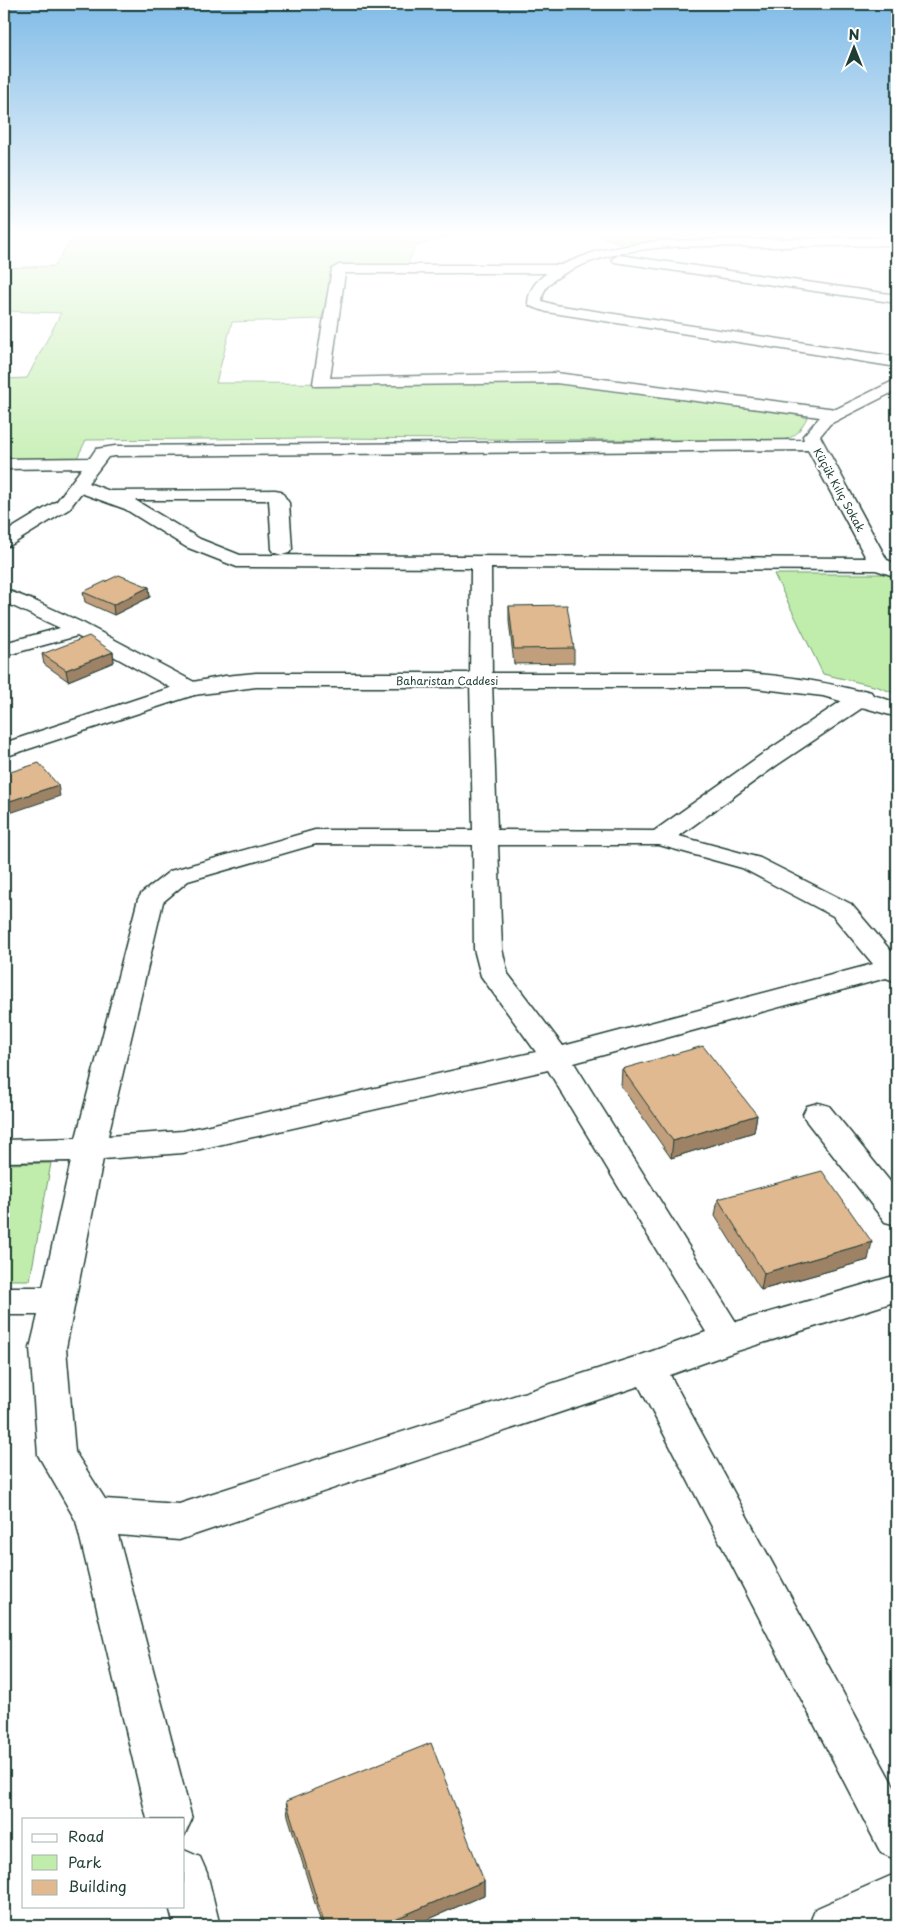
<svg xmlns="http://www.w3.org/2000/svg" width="901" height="1930" viewBox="0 0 901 1930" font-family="'Playpen Sans',sans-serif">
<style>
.green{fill:#c0edab;stroke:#709570}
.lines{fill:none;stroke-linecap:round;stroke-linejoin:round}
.minor-casing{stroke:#1f3d34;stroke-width:3}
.tertiary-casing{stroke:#1f3d34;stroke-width:3}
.secondary-casing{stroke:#1f3d34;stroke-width:3}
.minor{fill:#fff;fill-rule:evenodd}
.tertiary{fill:#fff;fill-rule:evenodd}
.secondary{fill:#fff;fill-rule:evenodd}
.wall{fill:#c19f7d;stroke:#1f3d34}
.shaded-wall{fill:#9d8266;stroke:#1f3d34}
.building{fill:#e0b991;stroke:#1f3d34}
.labels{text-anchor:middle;stroke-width:4.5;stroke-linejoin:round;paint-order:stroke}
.far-street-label{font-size:11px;fill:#1f3d34;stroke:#fff}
</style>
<rect width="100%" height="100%" fill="#fff"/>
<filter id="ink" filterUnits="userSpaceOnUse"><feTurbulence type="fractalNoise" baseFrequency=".02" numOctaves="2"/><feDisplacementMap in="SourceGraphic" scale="10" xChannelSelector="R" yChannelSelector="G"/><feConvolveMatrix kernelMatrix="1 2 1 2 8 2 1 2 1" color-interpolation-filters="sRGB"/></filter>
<g filter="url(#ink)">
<g class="green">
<path d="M74 235H450L415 247 405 271H339L321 319 232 322 216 383 545 384 553 380 725 405 787 411 807 418C798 433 796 438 777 441L319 438 86 440 76 460H4V379L27 378 61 313 4 311V268L54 266Z"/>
<path d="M597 235H785L787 241H649L626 246Z"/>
<path d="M774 574H886L897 579V694L878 687 823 674Z"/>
<path d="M51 1163 30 1280H4V1164Z"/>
</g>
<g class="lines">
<defs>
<g id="minor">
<path d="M897 237V245C859 245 821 246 782 247 711 247 630 238 565 273 553 280 543 286 542 301L555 305 897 357V367L547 312 530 306 528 303C529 289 536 281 547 273H345L330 378 556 373 836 409 897 379V390L830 424 820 436 887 560 897 564V577L876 570 491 568 492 681 497 830 654 831 761 755 855 692 863 690 871 692 874 697 871 702 777 765 679 836 760 858 851 904 897 958V982L886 978 574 1063 736 1322 897 1275V1301L734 1352 670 1375 897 1792V1860L881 1853 639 1386 179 1540 118 1535 192 1819 184 1836V1819H147L76 1521 38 1455 30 1348 38 1315H4V1287H43L71 1161 4 1162V1140L76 1138 138 899 142 893 170 871 315 830H473L470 681 471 568 237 567 186 547 125 509 81 493 69 509 11 545 4 547V533L57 501 82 468 4 469V459L90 458 96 449 115 446 804 440 803 436 820 417 556 383 315 386 313 383 332 269 339 265H561L597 251 657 241ZM808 450 866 558 240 555 200 539 135 500H269L272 549 275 553 282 555 289 553 292 549 289 503 281 491 275 490 110 491 88 483 108 457 115 456ZM316 844 473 845 474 949 481 976 536 1052 183 1131 108 1136 163 902 188 881ZM498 845H659L742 868 833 916 873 964 563 1046 508 974 502 949ZM548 1070 706 1332 644 1354 179 1504 105 1499 75 1452 66 1348 103 1159 183 1153Z"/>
<path d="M619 255 897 295V303L614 262 612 259Z"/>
<path d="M4 589 35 601 83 623 198 684 201 689 198 694 190 696 182 694 77 636 4 656V643L60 628 4 602Z"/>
<path d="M818 1103 829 1106 897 1190V1225L885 1222 807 1122 803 1114 807 1106Z"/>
<path d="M184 1850 200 1857 207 1873 220 1926H174L169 1906H184Z"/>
</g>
<path id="tertiary" d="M256 673H746C798 677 848 685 897 703V717L823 696 746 687H256L194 695 4 757V743L182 684 225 676Z"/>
<path id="secondary" d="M897 1873V1920L884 1926H809L815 1909Z"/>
</defs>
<use href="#minor" class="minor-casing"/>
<use href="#tertiary" class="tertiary-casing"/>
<use href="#secondary" class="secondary-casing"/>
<use href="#minor" class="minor"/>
<use href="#tertiary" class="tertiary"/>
<use href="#secondary" class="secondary"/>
</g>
<g class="wall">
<path d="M149 587 150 597 114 615 85 602 83 592Z"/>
<path d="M509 606 574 648V663L514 664 509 621Z"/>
<path d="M113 652 114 662 68 681 44 664 42 654Z"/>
<path d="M622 1069 757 1115 754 1132 671 1158 621 1086Z"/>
<path d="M718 1199 868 1260 761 1290 715 1216Z"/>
<path d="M286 1801 484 1881V1895L413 1926H322L288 1816Z"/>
</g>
<g class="shaded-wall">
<path d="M149 587 150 597 114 615 113 605Z"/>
<path d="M113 652 114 662 68 681 66 670Z"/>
<path d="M58 785 60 796 4 815V803Z"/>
<path d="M757 1115 754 1132 671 1158 673 1141Z"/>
<path d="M872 1242 868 1260 761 1290 764 1273Z"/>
<path d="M484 1881V1895L413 1926H379Z"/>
</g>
<g class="building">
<path d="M119 575 149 587 113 605 83 592Z"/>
<path d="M567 605 574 648 514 649 509 606Z"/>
<path d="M89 636 113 652 66 670 42 654Z"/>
<path d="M39 763 58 785 4 803V774Z"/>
<path d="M703 1046 757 1115 673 1141 622 1069Z"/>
<path d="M822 1171 872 1242 764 1273 718 1199Z"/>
<path d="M431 1743 484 1881 379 1926H325L286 1801Z"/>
</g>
</g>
<linearGradient id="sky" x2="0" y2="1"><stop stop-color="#80bbe7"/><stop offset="0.46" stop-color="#fff"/><stop offset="1" stop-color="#fff" stop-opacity="0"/></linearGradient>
<rect width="901" height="506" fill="url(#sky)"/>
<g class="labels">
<g class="far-street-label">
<text transform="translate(839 490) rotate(61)" y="4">Küçük Kılıç Sokak</text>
<text x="447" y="685">Baharistan Caddesi</text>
</g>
</g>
<rect width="901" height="1930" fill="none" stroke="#fff" stroke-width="20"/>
<rect x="10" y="10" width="881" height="1910" fill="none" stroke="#1f3d34" stroke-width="2" filter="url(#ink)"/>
<rect x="22" y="1818" width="162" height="90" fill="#ffffff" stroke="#a5b1ae"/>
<rect x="32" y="1834" width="25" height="8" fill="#ffffff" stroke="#a5b1ae"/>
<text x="68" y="1842" font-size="15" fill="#1f3d34">Road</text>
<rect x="32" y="1855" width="25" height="15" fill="#c0edab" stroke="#a5b1ae"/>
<text x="68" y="1868" font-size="15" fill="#1f3d34">Park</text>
<rect x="32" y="1880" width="25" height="15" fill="#e0b991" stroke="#a5b1ae"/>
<text x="68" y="1892" font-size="15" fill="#1f3d34">Building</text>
<g transform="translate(854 48)" stroke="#ffffff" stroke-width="4" paint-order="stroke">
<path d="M0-4L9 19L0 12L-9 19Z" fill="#1f3d34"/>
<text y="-8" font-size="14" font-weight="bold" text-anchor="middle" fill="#1f3d34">N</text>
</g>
</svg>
